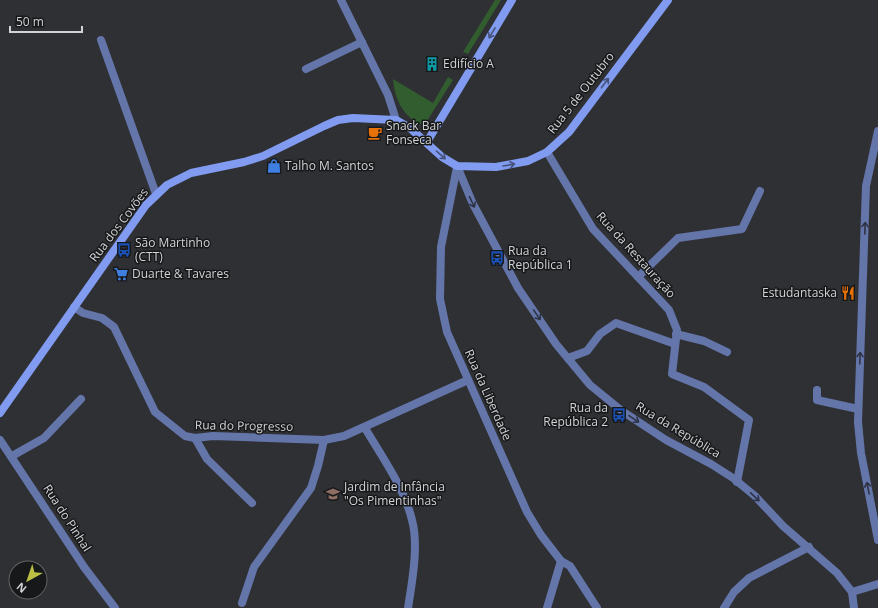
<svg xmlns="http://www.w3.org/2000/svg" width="878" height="608" viewBox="0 0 878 608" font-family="'Open Sans',sans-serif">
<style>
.green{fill:#315d2f}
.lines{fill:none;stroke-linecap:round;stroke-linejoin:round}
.street{stroke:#6475aa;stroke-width:8}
.secondary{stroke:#809bf0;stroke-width:8}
.oneway{stroke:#46537a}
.oneway2{stroke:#2e3445}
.labels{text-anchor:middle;stroke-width:3;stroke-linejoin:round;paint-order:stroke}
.poi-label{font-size:12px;fill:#d2d3d5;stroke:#17181a;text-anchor:start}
.street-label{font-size:12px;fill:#d2d3d5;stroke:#17181a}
</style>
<rect width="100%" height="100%" fill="#2f3034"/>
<g class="green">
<path d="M495 0H501L468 54 463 52Z"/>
<path d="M448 77 453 80 425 124H418C401 112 395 99 393 79L433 103Z"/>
</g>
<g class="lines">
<g class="street">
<path d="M341 0 388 95 396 120"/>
<path d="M101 40 156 194"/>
<path d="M306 69 362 42"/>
<path d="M878 131 866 186 858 422 861 453 878 540"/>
<path d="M547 152 593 229 669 310 677 330 672 374 704 387 749 420 737 482"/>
<path d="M457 166 473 204 518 288 556 344 590 385 622 411 666 440 711 464 733 478 755 496 783 526 837 573 852 592"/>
<path d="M457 167 441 247 440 299 447 332 527 512 541 535 561 561 570 566 597 608"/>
<path d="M638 277 678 238 742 229 760 191"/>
<path d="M74 307 83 313 102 318 114 327 155 412 185 436 195 438 213 436 324 440 344 436 468 380"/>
<path d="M676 334 704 341 727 352"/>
<path d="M568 358 587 351 600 334 616 323 675 344"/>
<path d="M817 390V400L858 409"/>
<path d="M365 428C382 457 404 487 412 520 419 546 412 582 408 608"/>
<path d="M195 438 207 459 252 503"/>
<path d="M0 440 84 567 115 608"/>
<path d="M12 456 44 438 81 399"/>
<path d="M852 592 878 584"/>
<path d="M852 592 854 608"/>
<path d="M242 603 254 567 311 488 318 466 324 440"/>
<path d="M547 608 561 561"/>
<path d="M724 608 734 592 749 578 809 547"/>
</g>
<g class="secondary">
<path d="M427 142 512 0"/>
<path d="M0 413 146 205 167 185 191 173 244 162 263 156 324 126 338 120 353 118 396 120 410 128 442 157 457 166 496 167 528 161 547 152 569 132 668 0"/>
</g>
</g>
<defs><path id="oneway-shaft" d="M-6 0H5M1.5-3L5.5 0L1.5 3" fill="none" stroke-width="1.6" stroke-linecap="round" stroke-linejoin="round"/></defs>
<g class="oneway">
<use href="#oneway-shaft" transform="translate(492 33) rotate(121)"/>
<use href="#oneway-shaft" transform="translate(605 83) rotate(-53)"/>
<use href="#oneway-shaft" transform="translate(441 155) rotate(41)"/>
<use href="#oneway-shaft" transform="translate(509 165) rotate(-10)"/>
</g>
<g class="oneway2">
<use href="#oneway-shaft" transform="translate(472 202) rotate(64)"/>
<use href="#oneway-shaft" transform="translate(865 228) rotate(-88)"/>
<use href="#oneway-shaft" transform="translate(537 315) rotate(56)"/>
<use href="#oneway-shaft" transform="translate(860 358) rotate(-88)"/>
<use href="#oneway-shaft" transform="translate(634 419) rotate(34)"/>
<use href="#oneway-shaft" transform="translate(868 488) rotate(-101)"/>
<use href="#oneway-shaft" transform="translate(755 497) rotate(44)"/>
</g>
<defs>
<symbol id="building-bare" viewBox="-9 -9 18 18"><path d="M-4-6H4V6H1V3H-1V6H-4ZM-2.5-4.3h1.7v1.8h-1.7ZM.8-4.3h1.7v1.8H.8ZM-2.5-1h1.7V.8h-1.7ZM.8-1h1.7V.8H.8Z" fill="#0f9aa8" stroke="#17181a" stroke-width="2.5" paint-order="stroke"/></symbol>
<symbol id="cafe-bare" viewBox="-9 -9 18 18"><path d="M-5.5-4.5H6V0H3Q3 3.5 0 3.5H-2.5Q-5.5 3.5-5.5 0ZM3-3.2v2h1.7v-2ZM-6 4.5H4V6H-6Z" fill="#e8710a" stroke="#17181a" stroke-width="2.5" paint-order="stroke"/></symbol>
<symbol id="shop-bare" viewBox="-9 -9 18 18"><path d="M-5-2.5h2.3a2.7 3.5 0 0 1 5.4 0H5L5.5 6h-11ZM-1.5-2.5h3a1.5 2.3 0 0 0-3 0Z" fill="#3f7fe0" stroke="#17181a" stroke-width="2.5" paint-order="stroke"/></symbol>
<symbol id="bus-bare" viewBox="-9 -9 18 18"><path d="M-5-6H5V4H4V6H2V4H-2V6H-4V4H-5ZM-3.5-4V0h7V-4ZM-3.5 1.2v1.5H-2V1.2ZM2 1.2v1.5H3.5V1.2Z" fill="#1a4fb4" stroke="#17181a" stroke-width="2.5" paint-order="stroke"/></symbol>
<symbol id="supermarket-bare" viewBox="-9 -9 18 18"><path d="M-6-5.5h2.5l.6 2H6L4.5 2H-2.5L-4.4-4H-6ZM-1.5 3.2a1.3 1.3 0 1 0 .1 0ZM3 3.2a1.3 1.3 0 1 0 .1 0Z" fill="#3f7fe0" stroke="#17181a" stroke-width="2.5" paint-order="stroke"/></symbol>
<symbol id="restaurant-bare" viewBox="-9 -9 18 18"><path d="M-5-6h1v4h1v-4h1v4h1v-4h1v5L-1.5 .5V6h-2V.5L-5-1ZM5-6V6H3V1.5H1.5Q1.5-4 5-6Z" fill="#e8710a" stroke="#17181a" stroke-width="2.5" paint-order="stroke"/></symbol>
<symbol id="school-bare" viewBox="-9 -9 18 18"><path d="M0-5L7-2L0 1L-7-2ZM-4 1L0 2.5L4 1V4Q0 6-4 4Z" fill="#8d6e63" stroke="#17181a" stroke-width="2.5" paint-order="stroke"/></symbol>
</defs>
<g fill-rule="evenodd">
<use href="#building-bare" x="422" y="54" width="20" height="20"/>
<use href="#cafe-bare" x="365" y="123" width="20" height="20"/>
<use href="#shop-bare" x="264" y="156" width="20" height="20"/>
<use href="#bus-bare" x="114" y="240" width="20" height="20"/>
<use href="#bus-bare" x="487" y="248" width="20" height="20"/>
<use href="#supermarket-bare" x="111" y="264" width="20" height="20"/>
<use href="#restaurant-bare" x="838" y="283" width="20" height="20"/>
<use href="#bus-bare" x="609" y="405" width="20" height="20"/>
<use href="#school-bare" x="323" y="484" width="20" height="20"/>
</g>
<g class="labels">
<g class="poi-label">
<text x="443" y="68">Edifício A</text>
<text x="386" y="130">Snack Bar<tspan x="386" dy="14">Fonseca</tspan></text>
<text x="285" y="170">Talho M. Santos</text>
<text x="135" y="247">São Martinho<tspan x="135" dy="14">(CTT)</tspan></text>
<text x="508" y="255">Rua da<tspan x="508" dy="14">República 1</tspan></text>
<text x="132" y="278">Duarte &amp; Tavares</text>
<text x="837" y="297" text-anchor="end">Estudantaska</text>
<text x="608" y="412" text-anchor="end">Rua da<tspan x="608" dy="14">República 2</tspan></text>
<text x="344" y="491">Jardim de Infância<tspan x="344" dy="14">"Os Pimentinhas"</tspan></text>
</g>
<g class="street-label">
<text transform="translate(581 93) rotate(-52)" y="4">Rua 5 de Outubro</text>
<text transform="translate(119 225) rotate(-53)" y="4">Rua dos Covões</text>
<text transform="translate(636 255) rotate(48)" y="4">Rua da Restauração</text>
<text transform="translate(488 395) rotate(66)" y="4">Rua da Liberdade</text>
<text transform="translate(244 426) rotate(1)" y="4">Rua do Progresso</text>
<text transform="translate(678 430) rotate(31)" y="4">Rua da República</text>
<text transform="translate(67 518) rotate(57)" y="4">Rua do Pinhal</text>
</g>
</g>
<g transform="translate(28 580) rotate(220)"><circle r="19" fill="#17181a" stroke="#626365"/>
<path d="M0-3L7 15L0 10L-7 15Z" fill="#bcbf43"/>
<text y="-6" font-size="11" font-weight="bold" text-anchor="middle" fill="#d2d3d5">N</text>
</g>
<path d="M10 26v6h72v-6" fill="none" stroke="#d2d3d5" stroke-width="2"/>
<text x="16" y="26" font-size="12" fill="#d2d3d5" stroke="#17181a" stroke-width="3" paint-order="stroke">50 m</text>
</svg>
